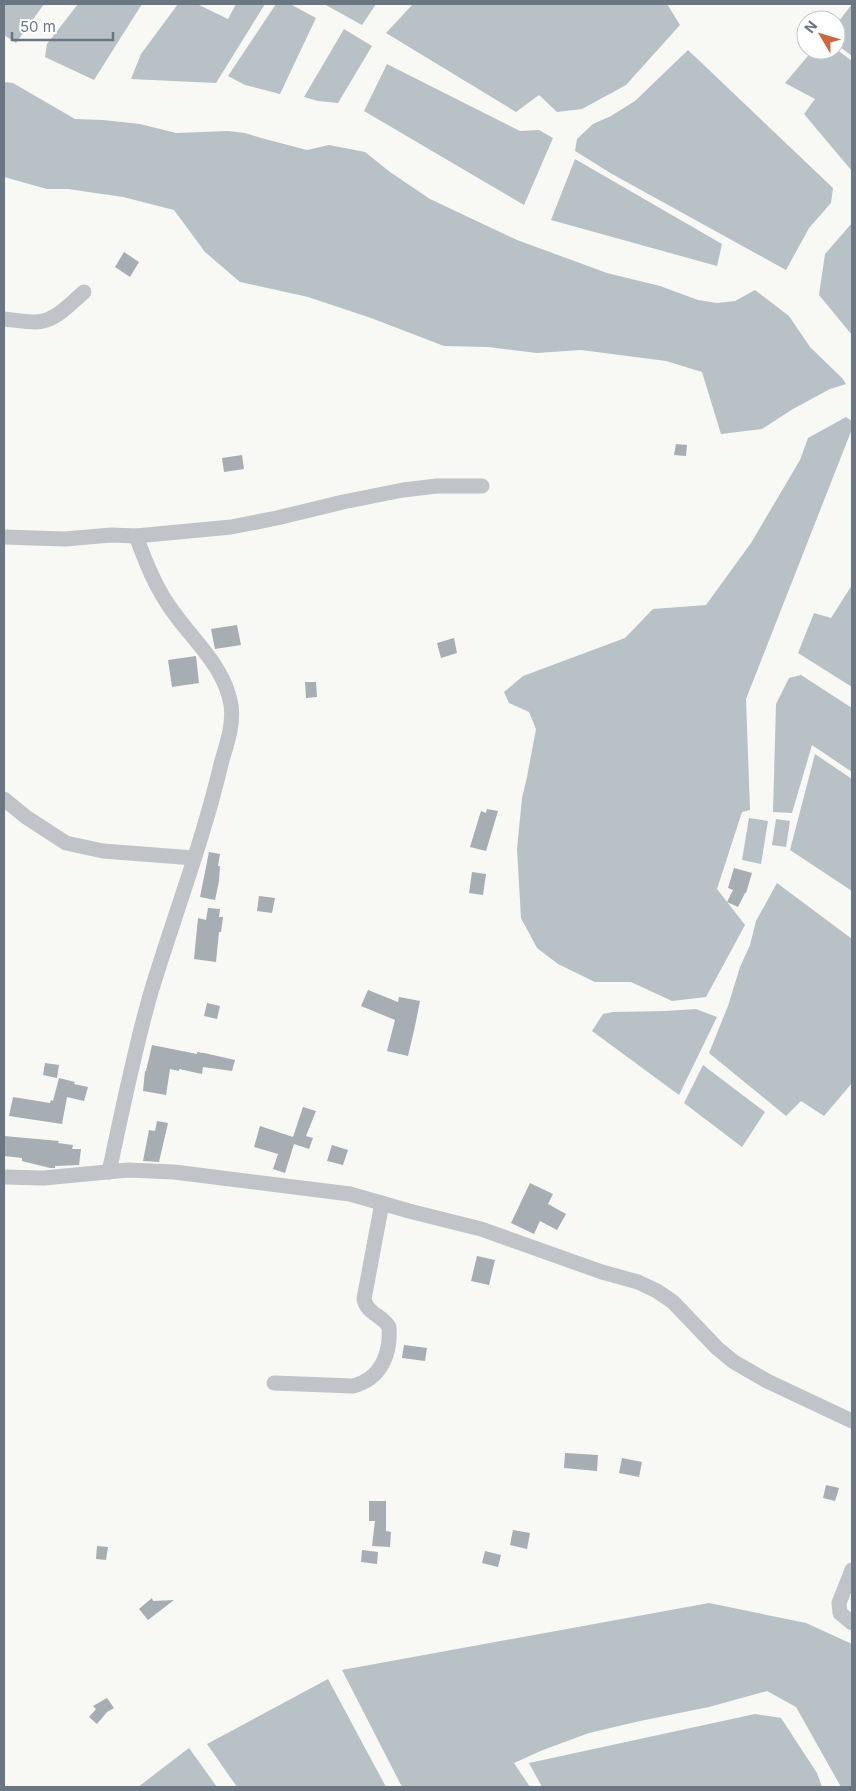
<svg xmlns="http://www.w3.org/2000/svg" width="856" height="1791" viewBox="0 0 856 1791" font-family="Inter,sans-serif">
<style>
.water{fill:#b8c1c6}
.building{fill:#a6adb3}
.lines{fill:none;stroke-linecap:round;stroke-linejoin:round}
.street{stroke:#c0c3c7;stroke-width:15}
</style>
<rect width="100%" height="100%" fill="#f8f8f5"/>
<g class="water">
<path d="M4 4H44L16 43 4 35Z"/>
<path d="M78 4H142L94 80 45 57 47 44Z"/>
<path d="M178 4H197L228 19 236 4H265L216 83 131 79 141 54Z"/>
<path d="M276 4H290L316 18 280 94 245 85 228 76Z"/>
<path d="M324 4H376L362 25Z"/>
<path d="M413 4H667L680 25 626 85 582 109 557 112 539 95 516 112 386 33Z"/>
<path d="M852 4V56L836 44V25Z"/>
<path d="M344 29 372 46 338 103 318 101 304 97Z"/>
<path d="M836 49 852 61V171L804 114 815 99 785 83 813 50H836Z"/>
<path d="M688 50 833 188 831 203 809 228 786 270 612 174 575 151 577 139 593 124 611 116 635 101Z"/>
<path d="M387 64 520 131 539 130 553 138 524 205 364 111Z"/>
<path d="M4 82 13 83 75 119 103 120 140 124 176 133 228 131 245 133 261 138 307 150 329 145 365 152 390 172 430 199 517 240 607 273 660 286 698 300 717 303 735 301 755 290 789 316 810 347 842 378 846 384 830 389 793 409 762 429 721 434 702 372 666 361 581 350 537 353 488 347 444 346 371 318 308 297 240 282 205 252 174 210 123 197 68 189H47L4 177Z"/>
<path d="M575 159 722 244 717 266 551 220Z"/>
<path d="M852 223V335L819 295 825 254Z"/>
<path d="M846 417 852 421V429L746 699 750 810 742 812 717 889 745 925 706 997 672 1001 631 982H595L558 964 537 948 521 918 517 849 522 798 527 777 536 729 529 712 509 703 504 692 523 676 625 638 653 609 706 605 751 543 800 460 808 438Z"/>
<path d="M852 585V687L798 653 814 613 831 618Z"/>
<path d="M801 675 852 708V772L812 745 792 813 773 812 776 704 789 678Z"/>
<path d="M815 754 852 779V891L790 850Z"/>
<path d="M749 818 768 821 761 864 742 860Z"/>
<path d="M776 819 790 821 786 847 772 845Z"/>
<path d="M777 883 852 939V1083L824 1116 801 1101 786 1116 709 1053 728 1006 740 967 750 945 756 921Z"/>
<path d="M696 1009 717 1017 679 1095 592 1031 603 1014 613 1012 665 1011Z"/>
<path d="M703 1065 765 1112 742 1147 684 1103Z"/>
<path d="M709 1603 806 1623 852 1644V1787H841L796 1707 767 1691 709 1707 640 1721 589 1733 543 1750 514 1763 530 1787H402L342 1670Z"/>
<path d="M328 1679 386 1787H237L207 1744Z"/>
<path d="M755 1714 781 1718 817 1773 822 1787H542L529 1763Z"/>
<path d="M189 1748 217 1787H138Z"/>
</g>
<g class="building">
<path d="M124 252 139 262 130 277 115 267Z"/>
<path d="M676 444 687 445 686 456 674 455Z"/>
<path d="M242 455 244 469 224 472 222 458Z"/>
<path d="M237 625 241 645 215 649 211 629Z"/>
<path d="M454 638 457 653 441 658 437 643Z"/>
<path d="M196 656 199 683 172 687 168 660Z"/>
<path d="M305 682H316L317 697 306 698Z"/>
<path d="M487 809 498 811 486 851 470 847 481 811 486 813Z"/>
<path d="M209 852 220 854 218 866H220L219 881 215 900 200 897Z"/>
<path d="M734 868 752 873 746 893H745L738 907 727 902 733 890 728 888Z"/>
<path d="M472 872 486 874 483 895 469 893Z"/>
<path d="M259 896 275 898 272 913 257 911Z"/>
<path d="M208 908 220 909 219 917H223L221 932H219L216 962 194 959 198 918 206 920Z"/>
<path d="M368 990 398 1002 399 997 420 1001 415 1026 408 1056 387 1051 395 1020 361 1006Z"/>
<path d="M207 1003 220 1006 217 1019 204 1016Z"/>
<path d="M152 1045 197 1054V1052L204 1053 235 1060 232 1071 203 1067 202 1074 179 1069V1071L170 1069 166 1095 143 1091 145 1071H146Z"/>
<path d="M45 1063 59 1065 57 1078 43 1075Z"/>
<path d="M59 1078 75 1082 74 1084 88 1087 84 1101 67 1097 62 1124 9 1116 13 1097 50 1103 51 1100 53 1101Z"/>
<path d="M303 1107 316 1111 306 1136 313 1138 309 1149 294 1144 285 1173 273 1169 278 1154 254 1147 260 1126 293 1137Z"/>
<path d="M157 1121 168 1123 159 1162 143 1161 149 1130 155 1131Z"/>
<path d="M4 1136 59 1141 58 1143 73 1145 72 1149H81L79 1165 55 1166V1168H50L22 1161V1158L4 1156Z"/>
<path d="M332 1145 348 1150 343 1165 327 1161Z"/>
<path d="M530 1183 553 1194 548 1204 566 1214 557 1230 540 1221 534 1234 511 1223Z"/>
<path d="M477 1256 495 1260 489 1285 471 1281Z"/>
<path d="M404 1345 427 1348 425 1361 402 1358Z"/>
<path d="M565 1453 598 1455 597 1471 564 1468Z"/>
<path d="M622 1458 642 1462 639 1477 619 1473Z"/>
<path d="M826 1485 839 1488 835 1501 823 1498Z"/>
<path d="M369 1501H386V1531L391 1532 390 1547 372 1546 375 1521H369Z"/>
<path d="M513 1530 530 1533 527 1549 510 1545Z"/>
<path d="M97 1546 108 1547 106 1560 96 1559Z"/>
<path d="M362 1550 378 1552 377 1564 361 1562Z"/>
<path d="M485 1551 501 1555 498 1567 482 1563Z"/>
<path d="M152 1598 153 1601 174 1600 148 1620 139 1609Z"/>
<path d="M107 1698 114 1708 107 1712 97 1724 89 1717 96 1709 93 1706Z"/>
</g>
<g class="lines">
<g class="street">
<path d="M4 319C14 320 25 322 35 322 55 322 70 304 84 292"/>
<path d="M4 537 65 539 111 535 136 536 231 527 277 518 343 502 403 490 437 486H482"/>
<path d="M4 799 26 817 66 843 103 851 194 858"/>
<path d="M109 1172C122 1112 134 1051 151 992 174 916 203 841 221 764 226 746 234 725 231 705 225 668 195 642 174 613 156 589 146 563 136 536"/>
<path d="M4 1177 44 1178 128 1170 174 1172 350 1194 409 1211 481 1229 602 1272 638 1282 657 1291 673 1302 717 1348 734 1362 767 1381 852 1421"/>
<path d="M274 1383 353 1386C381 1379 391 1354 389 1327 382 1315 367 1314 364 1299L382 1203"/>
<path d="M852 1570 839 1603 840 1613 852 1623"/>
</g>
</g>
<rect width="856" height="1791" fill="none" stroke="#6a7783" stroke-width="10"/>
<g transform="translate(821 35) rotate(308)"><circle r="24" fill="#ffffff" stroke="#c3c9cd"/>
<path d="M0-4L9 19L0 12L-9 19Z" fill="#ce673f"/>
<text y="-8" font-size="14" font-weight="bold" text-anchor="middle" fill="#6a7783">N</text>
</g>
<path d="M12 32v8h101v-8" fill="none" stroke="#6a7783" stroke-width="2.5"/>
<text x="20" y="32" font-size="15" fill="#6a7783" stroke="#ffffff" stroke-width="4" paint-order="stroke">50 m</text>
</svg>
